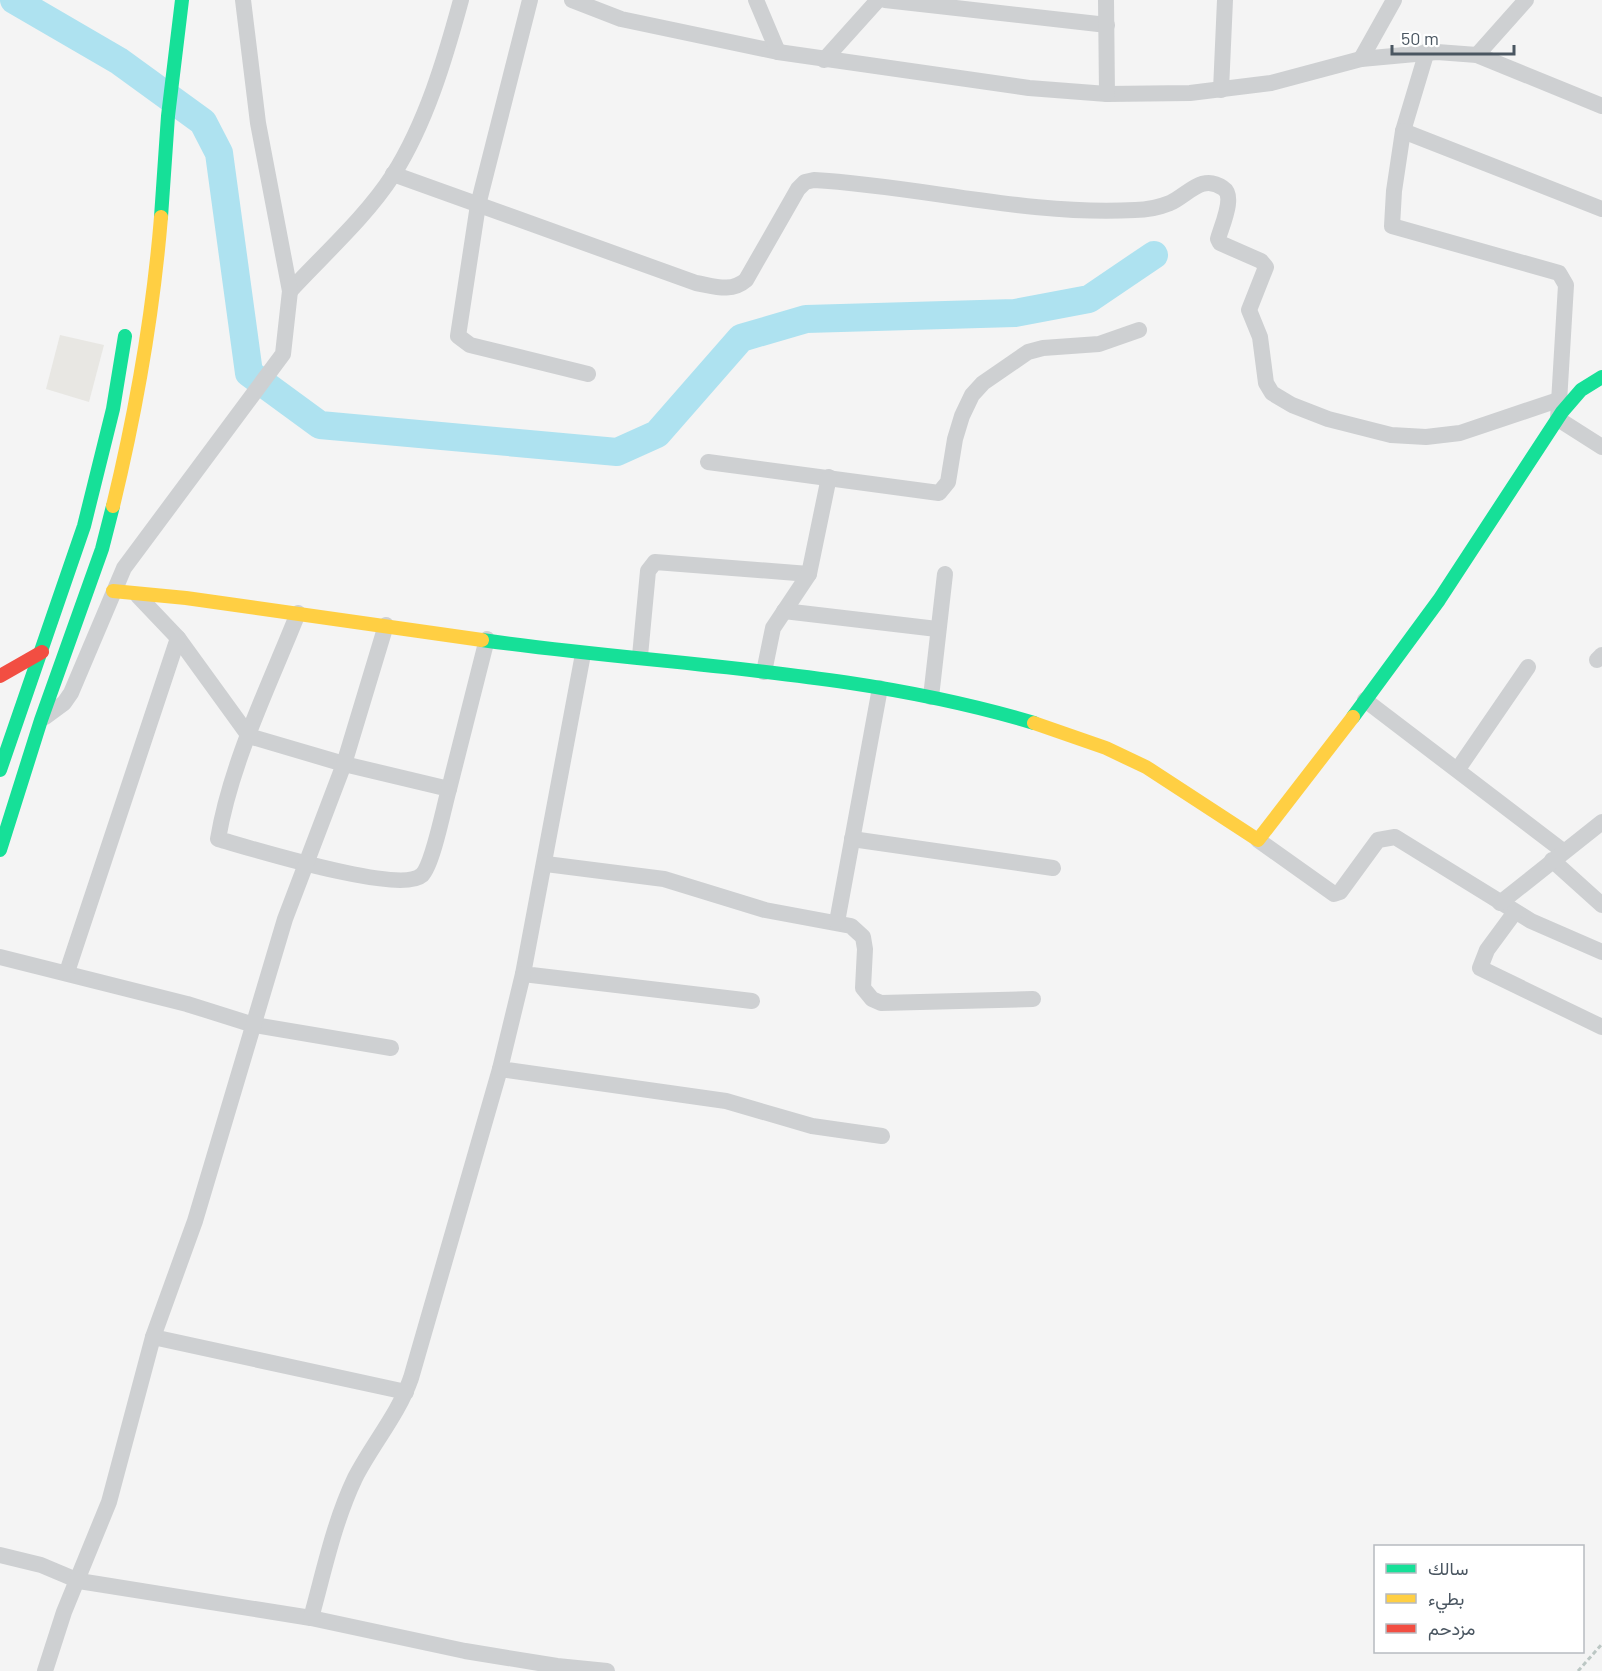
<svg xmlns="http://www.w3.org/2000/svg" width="1602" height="1671" viewBox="0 0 1602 1671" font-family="Barlow,Vazirmatn,sans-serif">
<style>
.commercial{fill:#e8e7e3}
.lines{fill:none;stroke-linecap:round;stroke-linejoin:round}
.river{stroke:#aee2f0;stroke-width:28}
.path{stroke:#bcc7c4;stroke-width:3;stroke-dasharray:4.5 3;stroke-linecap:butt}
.street{stroke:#ced0d2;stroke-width:16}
.fast{stroke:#16e098;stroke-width:14}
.slow{stroke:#ffcf43;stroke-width:14}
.jam{stroke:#f24e42;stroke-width:14}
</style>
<rect width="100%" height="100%" fill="#f4f4f4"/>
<path class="commercial" d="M60 335 104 345 89 402 46 389Z"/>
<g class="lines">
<path class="river" d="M14 0 119 61 203 122 219 153 249 373 320 425 617 452 657 434 741 338 806 319 1015 313 1089 299 1154 255"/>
<path class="path" d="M1578 1671 1602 1644"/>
<g class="street">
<path d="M530 0 478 205 458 336 470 345 588 374"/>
<path d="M572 0 621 19 778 52 1029 88 1107 94 1190 93 1271 83 1361 59 1437 52 1477 55 1602 106"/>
<path d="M756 0 778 52"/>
<path d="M885 0 1107 25"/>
<path d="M1106 0 1107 94"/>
<path d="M1427 51 1403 131 1394 191 1392 226 1559 273 1566 285 1558 419 1602 447"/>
<path d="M1477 55 1526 0"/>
<path d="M1361 59 1394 0"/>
<path d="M824 60 878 0"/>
<path d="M1221 90 1225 0"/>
<path d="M1403 131 1602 209"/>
<path d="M393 174 696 283C714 286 731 293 746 280L798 189 805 182 814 180C921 186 1027 216 1135 210 1146 210 1160 207 1170 203 1188 195 1202 173 1223 188 1236 196 1221 227 1218 239L1220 243 1261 261 1266 267 1249 310 1260 337 1266 383 1272 393 1292 405 1328 419 1391 435 1426 437 1460 433 1558 400"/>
<path d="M290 291C324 254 366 217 393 175 426 123 445 59 461 0"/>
<path d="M708 462 939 493 948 482 955 439 962 416 972 395 983 383 1028 352 1043 348 1099 344 1139 330"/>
<path d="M138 596 178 638 249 736 344 764 449 789C444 806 433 864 422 875 400 895 250 848 218 839 231 762 269 686 298 613"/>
<path d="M784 611 937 629"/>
<path d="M583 654 523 974 752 1001"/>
<path d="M640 656 648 571 655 562 809 574"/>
<path d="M1597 660 1602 655"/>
<path d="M764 672 773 628 809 574 829 477"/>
<path d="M931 697 945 574"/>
<path d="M1365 700 1563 851"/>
<path d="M45 717 64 703 71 693 124 568 283 354 290 291 258 123 243 0"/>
<path d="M1458 769 1528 667"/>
<path d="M449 789 487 639"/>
<path d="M852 839 1053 868"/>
<path d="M1258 840 1334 894 1340 892 1378 840 1395 837 1531 921 1602 952"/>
<path d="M1552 860 1602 905"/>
<path d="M546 864 664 879 765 910 851 926 863 937 865 949 863 988 872 999 881 1003 1033 999"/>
<path d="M1500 903 1602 822"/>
<path d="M1515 912 1487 950 1480 968 1602 1027"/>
<path d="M837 922 880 688"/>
<path d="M0 957 187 1004 254 1025 391 1048"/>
<path d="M67 972 178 638"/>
<path d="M523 974 500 1069 726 1101 812 1126 882 1136"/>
<path d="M153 1337 406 1392"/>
<path d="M0 1555 41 1565 79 1581 311 1618 465 1651 557 1666 607 1671"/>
<path d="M311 1618C324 1571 334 1522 355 1478 373 1443 398 1415 411 1378L500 1069"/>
<path d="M45 1671 64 1612 109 1502 153 1337 195 1221 285 919 344 764 386 625"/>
</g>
<g class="fast">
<path d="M161 217 168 116 182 0"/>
<path d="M482 640C665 666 855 669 1034 723"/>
<path d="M1353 717 1439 600 1562 412 1581 390 1602 377"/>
<path d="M0 770 84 526 113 409 125 336"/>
<path d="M0 850 41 720 102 549 113 506"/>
</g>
<g class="slow">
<path d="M113 506C136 411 153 315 161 217"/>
<path d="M113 591 186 598 482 640"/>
<path d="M1034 723 1106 748 1146 767 1258 840 1353 717"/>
</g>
<path class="jam" d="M0 676 42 652"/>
</g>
<rect x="1374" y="1545" width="210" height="108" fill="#ffffff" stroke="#b7bbc0" stroke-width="1.5"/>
<rect x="1386" y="1564" width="30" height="9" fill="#16e098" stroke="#b7bbc0" stroke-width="1.5"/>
<text x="1428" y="1575" font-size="18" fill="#4a5661">سالك</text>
<rect x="1386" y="1594" width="30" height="9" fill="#ffcf43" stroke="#b7bbc0" stroke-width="1.5"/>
<text x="1428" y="1605" font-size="18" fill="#4a5661">بطيء</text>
<rect x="1386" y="1624" width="30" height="9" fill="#f24e42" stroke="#b7bbc0" stroke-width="1.5"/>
<text x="1428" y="1635" font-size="18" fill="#4a5661">مزدحم</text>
<path d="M1392 45v9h122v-9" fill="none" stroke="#4a5661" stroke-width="3"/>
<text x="1401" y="45" font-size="18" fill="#4a5661" stroke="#ffffff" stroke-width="4.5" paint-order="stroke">50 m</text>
</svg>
